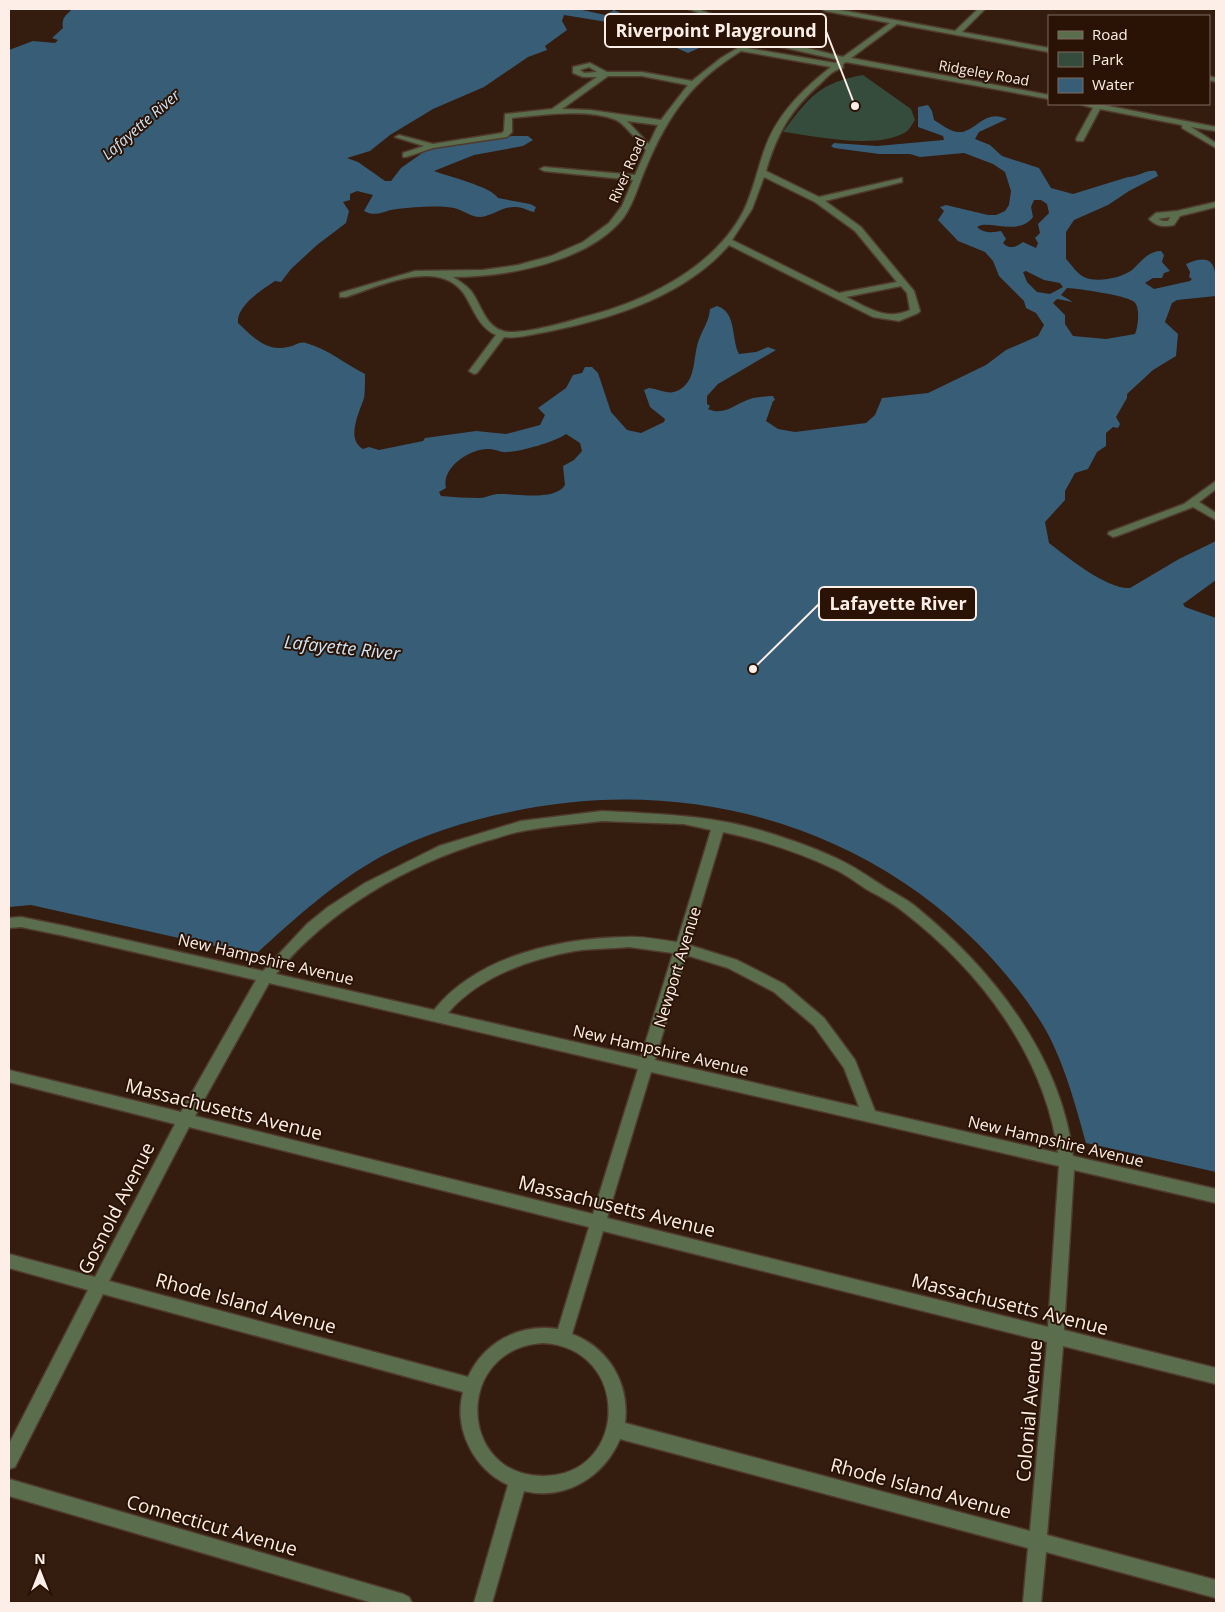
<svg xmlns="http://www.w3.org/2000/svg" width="1225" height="1612" viewBox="0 0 1225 1612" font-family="'Open Sans',sans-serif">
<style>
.green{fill:#354c3c}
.water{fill:#385d77;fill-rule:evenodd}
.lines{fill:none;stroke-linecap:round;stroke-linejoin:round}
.minor-casing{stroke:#503a2d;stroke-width:3}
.minor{fill:#5a6e4e;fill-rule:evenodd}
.labels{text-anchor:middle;stroke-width:4;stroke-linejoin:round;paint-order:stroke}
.far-street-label{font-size:14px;fill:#fdefe8;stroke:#2a1305}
.far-water-label{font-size:15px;font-style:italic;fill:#cde5f7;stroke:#2a1305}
.street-label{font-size:16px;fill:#fdefe8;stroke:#2a1305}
.water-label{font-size:18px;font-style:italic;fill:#cde5f7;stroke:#2a1305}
.near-street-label{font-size:19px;fill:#fdefe8;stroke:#2a1305}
.leader{fill:none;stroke:#fdefe8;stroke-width:2}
.callout-dot{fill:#fdefe8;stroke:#2a1305;stroke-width:2}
.callout{fill:#2a1305;stroke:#fdefe8;stroke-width:2}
.callout-label{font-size:18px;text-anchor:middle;font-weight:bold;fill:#fdefe8}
</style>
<rect width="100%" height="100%" fill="#341c0e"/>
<path class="green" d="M863 75 911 109 915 120C912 124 910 129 906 132 876 150 816 136 783 132 809 97 819 83 863 75Z"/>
<path class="water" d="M72 9H578L605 15 614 10 699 48 688 53 625 25 564 15 562 21 567 30 545 46 547 50 528 57 484 87 433 109 390 135 370 151 347 158 358 162 385 181H391L401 168 428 149 512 136H528L533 140 523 146 474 155 434 171C447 176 492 187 498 198L530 204 536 207 534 212C528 211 523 207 516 207 503 206 493 216 480 217 471 217 463 210 454 208 436 205 416 207 397 209 385 210 376 218 364 211L373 195 357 191 350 194V200L343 202 349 211 346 223 317 245 291 269 281 282 275 281C263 289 236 306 238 323 253 337 266 352 288 347 295 346 299 341 306 343 328 349 345 364 365 374 365 379 365 394 364 398 360 411 345 439 363 449L369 447 379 450 423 441 425 438 476 431 506 434 540 425 545 415 538 408 566 388 573 375 582 373 585 367H592L598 373 611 412 627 430 641 433 664 422 665 419 650 407 644 390 649 388C660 389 669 396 679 390 698 380 692 354 700 337 704 327 709 321 710 309L717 306C737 312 731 339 739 354L756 352 768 347 776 350 718 384 707 396V404L710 406 708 409C725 417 737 402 753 398 759 397 766 396 773 396L775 400 773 401 766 421 778 429 795 432 866 423 875 415 882 398 928 393 986 365 1006 350 1038 336 1044 325 1036 313 1026 308 1024 301 999 276 993 261 985 252 958 241 938 220 944 211 940 207 946 205 988 215H996L1005 211 1009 205 1011 191 1005 172 993 164 964 153 920 157 910 154H879L834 148 831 146 834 143 877 146 944 140 943 136 918 127V107L928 105 932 111 934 120C941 124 950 132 959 132 975 133 984 108 1007 119L979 132 975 139 990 145 1002 156 1039 168 1051 188 1073 194 1128 177C1138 177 1146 169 1156 171L1158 176 1129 191 1108 205 1074 220 1066 232V259C1071 264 1076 272 1082 276 1095 284 1121 278 1132 270 1141 262 1148 251 1161 251L1164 255 1162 262 1170 271 1164 273 1162 278H1153L1145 283 1154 289 1190 281 1192 279 1189 277 1190 272 1186 264C1218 250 1216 272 1216 296L1177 300 1172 303 1165 322 1178 334 1176 356 1153 370 1127 394V398L1116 417 1120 424 1118 428 1113 427 1106 433V446L1097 452 1088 469 1075 473 1065 491V500L1045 522 1049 543C1067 557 1108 590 1130 588L1179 559 1216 541V580L1183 604 1185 607 1216 618V1172L1086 1143C1076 1106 1062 1055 1041 1022 926 844 714 767 510 812 466 821 422 835 382 856 335 882 295 918 255 955L31 905 9 907V50L33 41 55 43 58 40 52 38 63 28C61 17 67 15 72 9ZM1034 200H1041L1047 204 1049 213 1038 224 1040 233 1035 238 1038 243 1036 248 1023 242C1016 247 1010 250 1003 243L1006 239 1001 231C992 233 983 233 977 227 988 219 1018 237 1033 217L1031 207ZM1026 271 1044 280 1060 283 1063 287 1050 294 1037 292 1027 282 1023 272ZM1067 288C1081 289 1123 295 1133 301 1141 305 1138 328 1135 334L1106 339 1073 336 1065 324V315L1053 303 1057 299 1073 302 1061 295ZM566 434 580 443 582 451 574 460 563 466 565 485C554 502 515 493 498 494 492 494 486 498 479 498 466 498 454 497 441 496L439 492 446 488C441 467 471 448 489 449 495 449 501 453 508 452 522 451 555 442 566 434Z"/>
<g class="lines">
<defs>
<g id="minor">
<path d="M689 9H698L783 42 843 57 890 23 825 11 822 9H835L955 31 978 9H985L962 32 1049 48V52L897 24 851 58 1049 95V99L846 62 843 64V68C834 69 827 77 821 83 791 109 777 133 766 171L819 197 902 178V182L825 201 861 227 914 291 920 311 918 313 899 321 873 317 729 245C684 297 610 319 546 332 532 334 518 339 504 337L477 373 474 374 469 371 496 335C480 328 474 311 466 297 442 256 380 286 346 297H340V293L415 271 483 270 518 265 551 256 583 242 609 223 622 206 633 180 544 171 540 169 544 167 635 175 646 150C639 143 624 123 616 120 589 108 541 115 512 118V132L507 137 433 148 406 157H403V153L424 146 395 137 399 135 433 144 502 133 504 131 505 114 552 109 597 77H583L573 73V67L590 63 607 72H642L692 81 721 58 756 37ZM763 40 777 46 839 60 835 63 747 48ZM741 51 831 67C802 90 776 115 764 151 757 171 753 192 743 212 713 269 644 302 584 317 567 322 518 336 503 331 485 326 481 304 471 291 466 285 459 281 453 277 507 277 589 262 624 217 635 201 639 182 647 165 669 114 692 81 741 51ZM589 67 597 72 584 73 580 70ZM608 76H642L688 85 661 120 590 110 562 109ZM627 121 658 125 649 144ZM764 177 815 202 855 231 897 282 839 293 732 240 752 209ZM901 286 907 293 910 310C885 321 869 308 846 297Z"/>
<path d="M1209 76 1216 78V82L1209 80Z"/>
<path d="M1080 104H1098L1216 127V131L1191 127 1216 143V148L1182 128V125L1100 109 1083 141H1077L1076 139 1093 108Z"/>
<path d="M1216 202V207L1180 216 1174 225C1164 227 1157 227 1149 219L1156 213 1177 211ZM1170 217 1168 221H1163L1158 219Z"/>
<path d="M1216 481V489L1199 502 1216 513V520L1193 507 1117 536 1113 537 1108 534 1109 532 1184 504Z"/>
<path d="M602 811C658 814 713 815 766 832 792 840 820 850 844 862 858 869 872 879 886 888 896 894 906 899 915 906 991 968 1061 1055 1073 1156L1216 1189V1203L1074 1170 1064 1330 1216 1368V1384L1063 1346 1047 1535 1216 1580V1598L1046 1552 1041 1603H1023L1028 1548 620 1439C604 1477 565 1501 524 1491L492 1603H474L508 1485C474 1469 453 1429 463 1392L103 1294 15 1467 9 1469V1444L88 1290 9 1268V1254L95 1277 175 1124 9 1082V1070L181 1112 256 980 65 936 21 927 9 928V918L21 917 65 926 263 971 307 924 328 907 365 883 439 846 521 821ZM602 821 684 824 711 830 677 942C660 940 643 936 627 937 561 938 478 955 434 1010L276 974C329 909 407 865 486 841 498 838 510 833 523 831 549 826 576 824 602 821ZM723 832C761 840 799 852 834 869 845 874 856 882 866 889 879 896 893 903 905 913 980 971 1045 1056 1058 1153L875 1111 855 1060 824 1018 784 984 737 960 689 945ZM629 947 673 953 641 1057 448 1013C478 977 530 959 575 951 592 948 611 949 629 947ZM686 955 728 968 774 992 814 1026 844 1068 859 1107 655 1060ZM269 983 638 1069 593 1214 195 1116ZM651 1072 1059 1166 1048 1327 607 1218ZM189 1127 589 1227 558 1329C520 1323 484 1342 468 1377L109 1281ZM603 1231 1047 1342 1030 1531 625 1423C630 1384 609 1348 572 1334ZM543 1343C632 1348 629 1476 543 1476 457 1476 454 1348 543 1343Z"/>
<path d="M9 1479 403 1594 409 1597 412 1603H373L9 1496Z"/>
</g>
</defs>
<use href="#minor" class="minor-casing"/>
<use href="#minor" class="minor"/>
</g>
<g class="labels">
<g class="far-street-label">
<text transform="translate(984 73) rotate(10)" y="5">Ridgeley Road</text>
<text transform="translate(627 170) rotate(-66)" y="5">River Road</text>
</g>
<g class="far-water-label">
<text transform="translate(141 125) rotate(-41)" y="5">Lafayette River</text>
</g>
<g class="street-label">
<text transform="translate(266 959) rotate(13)" y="6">New Hampshire Avenue</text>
<text transform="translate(677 967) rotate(-73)" y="6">Newport Avenue</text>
<text transform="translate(661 1050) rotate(13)" y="6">New Hampshire Avenue</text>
<text transform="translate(1056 1141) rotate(13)" y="6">New Hampshire Avenue</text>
</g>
<g class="water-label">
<text transform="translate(342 648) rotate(6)" y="6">Lafayette River</text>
</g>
<g class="near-street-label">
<text transform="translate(224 1109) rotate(14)" y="7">Massachusetts Avenue</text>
<text transform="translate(617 1206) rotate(14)" y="7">Massachusetts Avenue</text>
<text transform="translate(116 1208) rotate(-63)" y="7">Gosnold Avenue</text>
<text transform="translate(246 1303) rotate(15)" y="7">Rhode Island Avenue</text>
<text transform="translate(1010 1304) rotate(14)" y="7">Massachusetts Avenue</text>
<text transform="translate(1029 1411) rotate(-85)" y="7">Colonial Avenue</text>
<text transform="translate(921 1488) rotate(15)" y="7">Rhode Island Avenue</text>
<text transform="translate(212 1525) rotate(16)" y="7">Connecticut Avenue</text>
</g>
</g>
<path class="leader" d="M855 106L826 31M753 669L819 604"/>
<g class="callout-dot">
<circle cx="855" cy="106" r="5"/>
<circle cx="753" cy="669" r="5"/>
</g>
<g class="callout">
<rect x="605" y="14" width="221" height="33" rx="5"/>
<rect x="819" y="587" width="157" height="33" rx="5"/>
</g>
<g class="callout-label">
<text x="716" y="37">Riverpoint Playground</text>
<text x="898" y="610">Lafayette River</text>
</g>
<rect width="1225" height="1612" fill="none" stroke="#fdefe8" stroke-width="20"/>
<rect x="1048" y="15" width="162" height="90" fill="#2a1305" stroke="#7e6b60"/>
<rect x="1058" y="31" width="25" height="8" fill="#5a6e4e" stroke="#7e6b60"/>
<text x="1092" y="40" font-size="15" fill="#fdefe8">Road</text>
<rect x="1058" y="52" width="25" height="15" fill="#354c3c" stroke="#7e6b60"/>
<text x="1092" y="65" font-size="15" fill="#fdefe8">Park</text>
<rect x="1058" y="78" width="25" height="15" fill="#385d77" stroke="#7e6b60"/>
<text x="1092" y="90" font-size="15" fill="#fdefe8">Water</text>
<g transform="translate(40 1572)" stroke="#2a1305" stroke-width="4" paint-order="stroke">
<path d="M0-4L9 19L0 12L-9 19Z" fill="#fdefe8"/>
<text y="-8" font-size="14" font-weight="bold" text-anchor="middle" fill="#fdefe8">N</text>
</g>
</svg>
